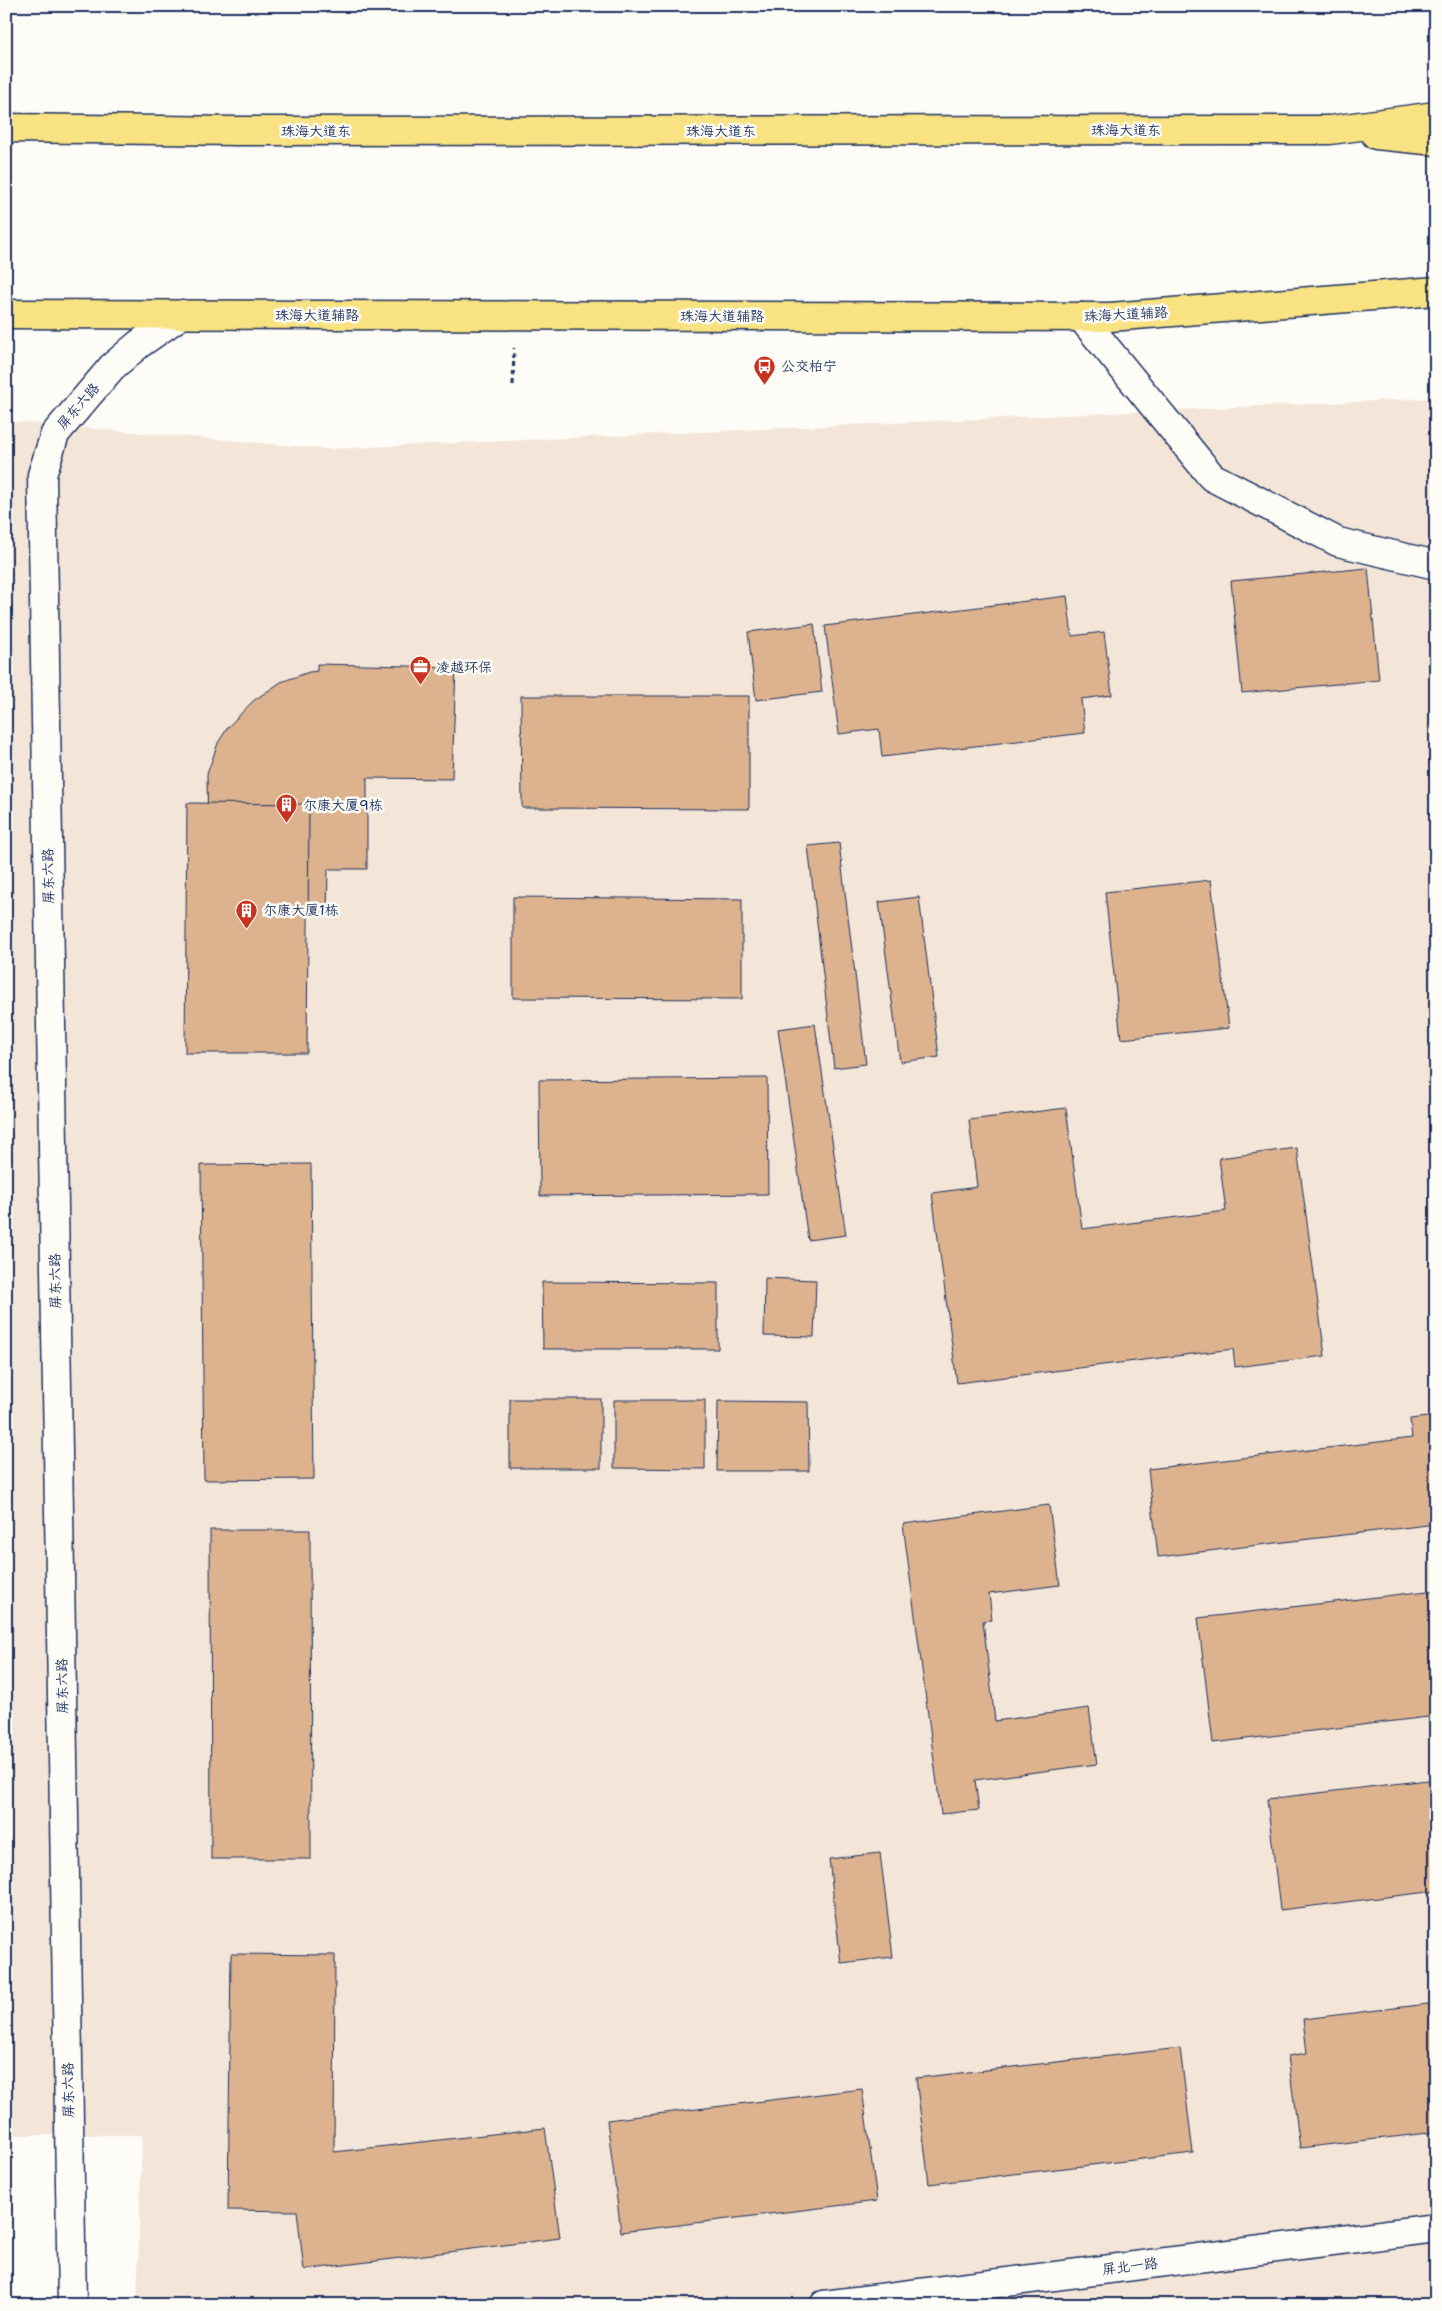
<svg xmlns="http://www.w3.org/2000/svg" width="1442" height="2311" viewBox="0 0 1442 2311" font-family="'Shantell Sans','LXGW WenKai TC',sans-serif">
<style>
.built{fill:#f3e6d8}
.building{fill:#ddb28e;stroke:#1b2f5e}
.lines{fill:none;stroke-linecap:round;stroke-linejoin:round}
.minor-casing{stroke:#1b2f5e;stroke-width:31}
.major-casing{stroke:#1b2f5e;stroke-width:31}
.highway-casing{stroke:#1b2f5e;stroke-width:31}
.path{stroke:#1b2f5e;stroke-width:3;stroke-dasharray:5 4;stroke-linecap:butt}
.minor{stroke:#fdfcf7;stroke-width:28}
.major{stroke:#f8e281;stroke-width:28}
.highway{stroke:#f8e281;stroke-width:28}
.labels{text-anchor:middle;stroke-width:5;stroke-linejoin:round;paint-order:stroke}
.street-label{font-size:14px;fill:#1b2f5e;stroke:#fdfcf7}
.poi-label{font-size:14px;fill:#1b2f5e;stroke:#fdfcf7;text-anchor:start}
</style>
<rect width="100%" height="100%" fill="#fdfcf7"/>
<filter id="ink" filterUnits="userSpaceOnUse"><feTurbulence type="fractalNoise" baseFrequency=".02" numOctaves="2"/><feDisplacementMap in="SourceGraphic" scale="10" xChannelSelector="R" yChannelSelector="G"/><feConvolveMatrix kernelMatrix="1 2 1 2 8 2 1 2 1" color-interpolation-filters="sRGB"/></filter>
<g filter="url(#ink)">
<path class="built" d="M1436 398V2305H137L142 2135H6V421L328 449Z"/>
<g class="building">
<path d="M1368 568 1379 680 1242 693 1231 581Z"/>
<path d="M1067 596 1072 636 1104 632 1112 695 1081 699 1085 733 882 757 879 729 839 734 825 626Z"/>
<path d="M814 624 822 692 756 700 748 632Z"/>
<path d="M317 664 456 667 452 779 367 778V869H328L327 915 209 912 207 774 218 743 228 727 253 701 281 682 309 672 317 671Z"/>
<path d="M521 696H749V809L522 808Z"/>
<path d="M187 803 309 804 307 1053H185Z"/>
<path d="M839 843 866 1064 834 1068 808 846Z"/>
<path d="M1211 880 1229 1028 1121 1039 1105 892Z"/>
<path d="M513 897 742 899V999L513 998Z"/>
<path d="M919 897 939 1057 900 1062 879 902Z"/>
<path d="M815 1024 846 1235 808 1240 778 1029Z"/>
<path d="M767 1078 768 1194 540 1196 539 1080Z"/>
<path d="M1066 1108 1082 1229 1226 1211 1219 1158 1297 1148 1325 1356 1235 1367 1233 1349 957 1383 932 1193 977 1187 969 1120Z"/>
<path d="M311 1164 314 1479 204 1480 201 1165Z"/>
<path d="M765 1278 816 1280 814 1337 764 1336Z"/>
<path d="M542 1282 718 1283V1349H543Z"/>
<rect x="510" y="1399" width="91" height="69"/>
<path d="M614 1400H705V1469L614 1468Z"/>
<path d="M718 1401 808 1402 809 1471H717Z"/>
<path d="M1436 1416V1524L1158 1557 1148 1469 1412 1438 1410 1419Z"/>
<path d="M1049 1505 1060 1585 989 1594 992 1620 983 1621 995 1721 1089 1708 1097 1764 975 1780 979 1810 941 1814 903 1524Z"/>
<path d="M210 1530H310L311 1859H211Z"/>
<path d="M1436 1590V1716L1213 1743 1198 1618Z"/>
<path d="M1436 1779V1891L1280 1910 1267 1799Z"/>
<path d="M880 1853 893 1957 841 1963 829 1859Z"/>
<path d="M231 1954 335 1955 334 2152 545 2128 560 2238 304 2270 297 2211 228 2210Z"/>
<path d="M1436 2003V2132L1300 2148 1288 2056 1307 2053 1303 2019Z"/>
<path d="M1180 2048 1193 2153 929 2184 916 2078Z"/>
<path d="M862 2089 877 2201 621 2232 607 2120Z"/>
</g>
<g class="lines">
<defs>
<g id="minor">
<path d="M1081 317 1212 477 1338 542 1436 565"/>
<path d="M72 2305 42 475 55 434 112 367 139 344 182 314"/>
<path d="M824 2305 1436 2228"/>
</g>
<path id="major" d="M6 314 1110 317 1436 291"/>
<g id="highway">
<path d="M6 128 237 131 1330 130 1436 116"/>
<path d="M1376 135 1436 141"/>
</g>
</defs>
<use href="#minor" class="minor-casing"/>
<use href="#major" class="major-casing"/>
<use href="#highway" class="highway-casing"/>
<path class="path" d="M513 385 514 348"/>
<use href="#minor" class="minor"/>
<use href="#major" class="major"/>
<use href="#highway" class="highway"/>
</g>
</g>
<defs>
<symbol id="bus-pin" viewBox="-11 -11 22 30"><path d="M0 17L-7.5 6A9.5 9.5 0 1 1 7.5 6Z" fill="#c8321e" stroke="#fdfcf7"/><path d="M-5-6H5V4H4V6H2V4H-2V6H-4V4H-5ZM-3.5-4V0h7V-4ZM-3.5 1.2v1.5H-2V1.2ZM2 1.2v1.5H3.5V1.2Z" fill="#fff"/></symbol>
<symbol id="office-pin" viewBox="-11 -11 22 30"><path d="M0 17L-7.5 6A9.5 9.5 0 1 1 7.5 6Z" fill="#c8321e" stroke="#fdfcf7"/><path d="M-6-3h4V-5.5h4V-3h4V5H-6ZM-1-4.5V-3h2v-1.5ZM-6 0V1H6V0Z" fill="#fff"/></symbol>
<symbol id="building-pin" viewBox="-11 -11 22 30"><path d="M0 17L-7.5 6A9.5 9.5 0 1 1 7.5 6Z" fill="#c8321e" stroke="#fdfcf7"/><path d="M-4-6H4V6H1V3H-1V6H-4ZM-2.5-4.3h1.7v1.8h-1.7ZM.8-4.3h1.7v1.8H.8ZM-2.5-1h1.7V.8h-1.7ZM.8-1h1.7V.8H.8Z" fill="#fff"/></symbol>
</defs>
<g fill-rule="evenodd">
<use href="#bus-pin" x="752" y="354" width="25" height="34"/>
<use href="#office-pin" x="408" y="654" width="25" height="34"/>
<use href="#building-pin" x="274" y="792" width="25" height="34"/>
<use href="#building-pin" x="234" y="898" width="25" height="34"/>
</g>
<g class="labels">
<g class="street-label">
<text x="1126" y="135">珠海大道东</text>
<text x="316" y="136">珠海大道东</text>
<text x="721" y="136">珠海大道东</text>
<text transform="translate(1126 314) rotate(-3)" y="5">珠海大道辅路</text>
<text x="317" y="320">珠海大道辅路</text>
<text x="722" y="321">珠海大道辅路</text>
<text transform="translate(78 406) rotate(-49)" y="5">屏东六路</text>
<text transform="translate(48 876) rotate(-91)" y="5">屏东六路</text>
<text transform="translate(55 1281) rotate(-91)" y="5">屏东六路</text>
<text transform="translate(62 1686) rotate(-91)" y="5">屏东六路</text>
<text transform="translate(68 2090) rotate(-91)" y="5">屏东六路</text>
<text transform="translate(1130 2266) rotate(-7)" y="5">屏北一路</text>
</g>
<g class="poi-label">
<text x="781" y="371">公交柏宁</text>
<text x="436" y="672">凌越环保</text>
<text x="303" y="810">尔康大厦9栋</text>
<text x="263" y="915">尔康大厦1栋</text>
</g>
</g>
<rect width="1442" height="2311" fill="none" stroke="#fdfcf7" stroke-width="25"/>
<rect x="12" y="12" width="1417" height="2286" fill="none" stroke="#1b2f5e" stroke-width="2" filter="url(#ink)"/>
</svg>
